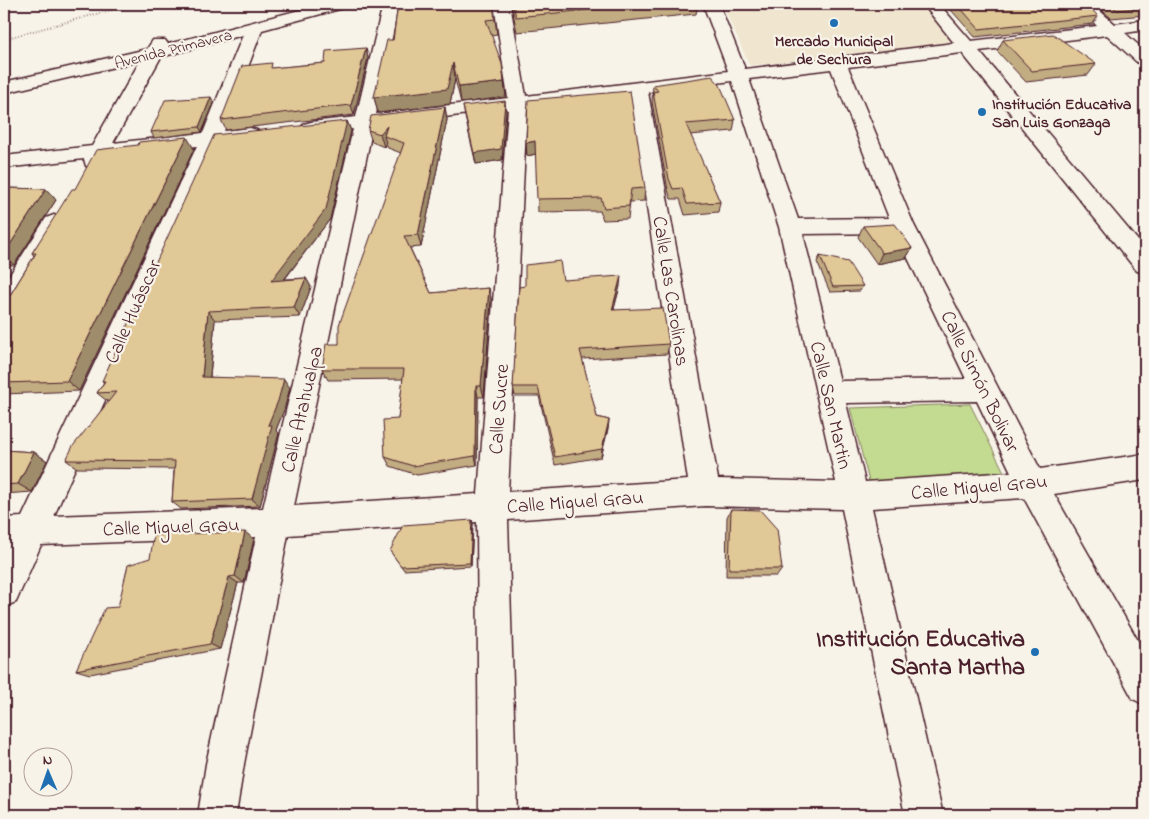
<svg xmlns="http://www.w3.org/2000/svg" width="1149" height="819" viewBox="0 0 1149 819" font-family="'Indie Flower',sans-serif">
<style>
.built{fill:#f0e6d0}
.green{fill:#c3db91;stroke:#867d5e}
.lines{fill:none;stroke-linecap:round;stroke-linejoin:round}
.minor-casing{stroke:#4a1f2b;stroke-width:3}
.path{stroke:#4a1f2b;stroke-width:2;stroke-dasharray:0.5 2.5;stroke-linecap:butt}
.minor{fill:#f7f3e8;fill-rule:evenodd}
.wall{fill:#c2ac82;stroke:#4a1f2b}
.shaded-wall{fill:#9e8c6a;stroke:#4a1f2b}
.building{fill:#e1c897;stroke:#4a1f2b}
.poi-dot{fill:#1f6fb2;stroke:#f7f3e8;stroke-width:2}
.labels{text-anchor:middle;stroke-width:4.5;stroke-linejoin:round;paint-order:stroke}
.far-poi-label{font-size:16px;font-weight:bold;fill:#4a1f2b;stroke:#f7f3e8}
.far-street-label{font-size:16px;fill:#4a1f2b;stroke:#f7f3e8}
.street-label{font-size:20px;fill:#4a1f2b;stroke:#f7f3e8}
.near-poi-label{font-size:24px;font-weight:bold;fill:#4a1f2b;stroke:#f7f3e8;text-anchor:end}
</style>
<rect width="100%" height="100%" fill="#f7f3e8"/>
<filter id="ink" filterUnits="userSpaceOnUse"><feTurbulence type="fractalNoise" baseFrequency=".02" numOctaves="2"/><feDisplacementMap in="SourceGraphic" scale="10" xChannelSelector="R" yChannelSelector="G"/><feConvolveMatrix kernelMatrix="1 2 1 2 8 2 1 2 1" color-interpolation-filters="sRGB"/></filter>
<g filter="url(#ink)">
<path class="built" d="M722 4H922L952 42 750 66Z"/>
<path class="green" d="M970 404 1005 474 870 485 850 408Z"/>
<g class="lines">
<defs>
<g id="minor">
<path d="M323 4H349L347 7 262 30 224 131 250 128 257 130 260 134 257 138 218 144 54 516 263 508 353 129 311 134 304 132 301 128 304 124 311 122 356 117 383 4H399L376 114 508 98 494 4H510L526 96 728 71 703 4H719L745 69 954 43 923 4H939L971 41 1097 26 1075 4H1092L1115 24 1145 20V30L1125 33 1145 51V65L1139 64 1107 35 979 51 1145 249V273L1137 271 962 53 848 67 914 225 1040 469 1145 454V480L1054 494 1145 653V705L1133 699 1024 498 872 508 943 815H905L842 509 705 506 508 520 517 815H479L477 522 288 535 244 764 236 815H198L206 764 256 537 41 545 16 602 4 607V556L8 546H4V518L22 517 197 146 106 157 100 166 93 167 86 166 84 159 4 168V156L92 146 140 61 4 93V82L147 49 153 40H165L168 44ZM243 35 203 133 113 143 161 57ZM831 69 889 218 798 219 749 79ZM732 81 779 227 836 482 718 479 648 92ZM630 94 688 480 508 492 527 107ZM508 109 478 494 294 506 373 126ZM896 233 966 379 840 381 803 234ZM977 401 1011 472 865 482 846 403Z"/>
<path d="M54 215 62 218 65 223 13 310 4 313V284L46 218Z"/>
</g>
</defs>
<use href="#minor" class="minor-casing"/>
<path class="path" d="M4 39 133 4"/>
<use href="#minor" class="minor"/>
</g>
<g class="wall">
<path d="M398 4 495 19 497 34 491 35 504 82 506 97 461 103 455 79 450 104 378 113 374 97 393 40Z"/>
<path d="M511 4H698L696 14 517 32Z"/>
<path d="M954 4H1086L1098 16 1093 24 975 37 951 10Z"/>
<path d="M1095 4H1145V15L1111 18Z"/>
<path d="M1003 40 1096 64 1088 75 1026 82 997 51Z"/>
<path d="M366 48 368 58 354 115 226 130 221 120 273 68 325 63Z"/>
<path d="M653 85 735 120 733 131 690 135 720 202 718 212 685 215 680 199H671L668 190 652 102Z"/>
<path d="M214 103 202 132 154 138 151 132Z"/>
<path d="M463 106 506 112 502 160 476 164 465 117Z"/>
<path d="M445 107 447 120 421 247 410 248 431 293 489 288 491 299 484 397H478L477 465 417 475 390 466 385 457 398 419 403 379 328 380 322 369 339 344 401 153 388 148 386 143 384 147 372 142 368 130Z"/>
<path d="M347 121 351 131 330 219 285 279 306 278 311 287 300 317 215 320 210 377 290 388 284 410 276 430 279 433 260 506 181 509 172 502 174 469 77 468 66 460 108 401H107L97 393 104 382 102 381Z"/>
<path d="M526 143 645 188 644 201 630 202 628 219 603 220 600 211 538 212 536 154 527 156Z"/>
<path d="M194 149 79 391 4 394V305L34 256 32 253 75 189Z"/>
<path d="M4 188 46 189 56 200 14 265H4Z"/>
<path d="M863 226 912 248 906 258 877 264 858 237Z"/>
<path d="M820 256 863 286 860 291 830 292 817 262Z"/>
<path d="M563 280 620 286 614 309 669 344 667 354 582 359 597 417 609 420 608 429 601 457 555 465 539 396H515L513 387 525 286Z"/>
<path d="M4 450 34 452 47 461 32 492 4 494Z"/>
<path d="M731 509 782 569 777 576H726L727 517Z"/>
<path d="M472 520 473 524 471 566 404 570 390 551Z"/>
<path d="M254 539 244 583H238L220 649 90 674 76 670 118 607Z"/>
</g>
<g class="shaded-wall">
<path d="M366 48 368 58 354 115 351 105Z"/>
<path d="M453 63 455 79 450 104 378 113 374 97Z"/>
<path d="M504 82 506 97 461 103 459 87Z"/>
<path d="M4 92 7 97 4 104Z"/>
<path d="M211 97 214 103 202 132 199 127Z"/>
<path d="M505 101 506 112 502 160 476 164 474 153Z"/>
<path d="M445 107 447 120 421 247 418 235Z"/>
<path d="M347 121 351 131 330 219 276 290 271 281Z"/>
<path d="M387 126 384 136 386 143 384 147 380 134Z"/>
<path d="M187 137 194 149 79 391 67 381Z"/>
<path d="M535 141 536 154 527 156 526 143Z"/>
<path d="M46 189 56 200 14 265 4 255V254Z"/>
<path d="M912 248 906 258 877 264 882 253Z"/>
<path d="M621 276 620 286 611 319 612 310Z"/>
<path d="M306 278 311 287 300 317 294 307Z"/>
<path d="M489 288 491 299 484 397 481 386Z"/>
<path d="M208 311 215 320 209 386 202 377Z"/>
<path d="M284 379 290 388 284 410 276 430 279 433 260 506 252 499 268 425Z"/>
<path d="M476 386 478 397 477 465 475 456Z"/>
<path d="M609 420 608 429 601 457 602 449Z"/>
<path d="M34 452 47 461 32 492 18 484Z"/>
<path d="M472 520 473 524 471 566 470 563Z"/>
<path d="M245 532 254 539 244 583 235 576Z"/>
<path d="M229 577 238 583 220 649 210 644Z"/>
</g>
<g class="building">
<path d="M398 4H493L495 19 486 20 502 64 504 82 459 87 453 63 447 89 374 97 387 40H393Z"/>
<path d="M513 4H648L516 17Z"/>
<path d="M957 4H1086L1098 16 979 29Z"/>
<path d="M1110 4H1145V7L1117 10Z"/>
<path d="M1053 34 1096 64 1032 71 1003 40Z"/>
<path d="M366 48 351 105 221 120 242 66 272 63 271 68 325 63 326 51Z"/>
<path d="M712 76 720 85 735 120 686 124 720 202 687 204 682 188 673 189 669 179 653 92 658 91 653 85Z"/>
<path d="M630 91 645 188 631 189 629 206 604 208 601 198 537 199 535 141 526 143 528 100Z"/>
<path d="M211 97 199 127 151 132 165 100Z"/>
<path d="M505 101 501 149 474 153 463 106Z"/>
<path d="M445 107 418 235 404 236 431 293 489 288 481 386H476L475 456 413 466 385 457 383 420 398 419 404 369H322L326 344H339V325L404 143 384 136 387 126 380 134 368 130 371 116Z"/>
<path d="M347 121 326 209 271 281 306 278 294 307 208 311 202 377 284 379 278 401 268 425H272L252 499 172 502 175 461 66 460 73 446 116 392 97 393 105 381H102L214 135Z"/>
<path d="M187 137 67 381 4 383V305L36 253H32L72 189H75L96 150 138 145 139 142Z"/>
<path d="M4 188 46 189 4 254Z"/>
<path d="M895 224 912 248 882 253 863 226Z"/>
<path d="M820 256 848 262 863 286 833 287Z"/>
<path d="M560 261 563 280 621 276 612 310 663 308 669 344 580 350 597 417 609 420 602 449 555 457 538 387H513L519 287 525 286V265Z"/>
<path d="M4 450 34 452 18 484 4 485Z"/>
<path d="M731 509 760 510 777 529 782 569H729Z"/>
<path d="M472 520 470 563 401 566 390 551 403 525Z"/>
<path d="M245 532 235 576 229 577 210 644 76 670 105 608 118 607 128 565 150 558 154 535Z"/>
</g>
</g>
<g class="poi-dot">
<circle cx="834" cy="23" r="5"/>
<circle cx="982" cy="112" r="5"/>
<circle cx="1035" cy="652" r="5"/>
</g>
<g class="labels">
<g class="far-poi-label">
<text x="834" y="46">Mercado Municipal<tspan x="834" dy="18">de Sechura</tspan></text>
<text x="992" y="109" text-anchor="start">Institución Educativa<tspan x="992" dy="18">San Luis Gonzaga</tspan></text>
</g>
<g class="far-street-label">
<text transform="translate(173 48) rotate(-14)" y="6">Avenida Primavera</text>
</g>
<g class="street-label">
<text transform="translate(672 291) rotate(81)" y="7">Calle Las Carolinas</text>
<text transform="translate(132 311) rotate(-66)" y="7">Calle Huáscar</text>
<text transform="translate(981 381) rotate(64)" y="7">Calle Simón Bolivar</text>
<text transform="translate(832 405) rotate(77)" y="7">Calle San Martin</text>
<text transform="translate(301 409) rotate(-77)" y="7">Calle Atahualpa</text>
<text transform="translate(498 409) rotate(-86)" y="7">Calle Sucre</text>
<text transform="translate(979 486) rotate(-5)" y="7">Calle Miguel Grau</text>
<text transform="translate(575 501) rotate(-4)" y="7">Calle Miguel Grau</text>
<text transform="translate(171 526) rotate(-2)" y="7">Calle Miguel Grau</text>
</g>
<g class="near-poi-label">
<text x="1025" y="646">Institución Educativa<tspan x="1025" dy="28">Santa Martha</tspan></text>
</g>
</g>
<rect width="1149" height="819" fill="none" stroke="#f7f3e8" stroke-width="20"/>
<rect x="10" y="10" width="1129" height="799" fill="none" stroke="#4a1f2b" stroke-width="2" filter="url(#ink)"/>
<g transform="translate(48 772) rotate(358)"><circle r="24" fill="#f7f3e8" stroke="#b29e9c"/>
<path d="M0-4L9 19L0 12L-9 19Z" fill="#1f6fb2"/>
<text y="-8" font-size="14" font-weight="bold" text-anchor="middle" fill="#4a1f2b">N</text>
</g>
</svg>
